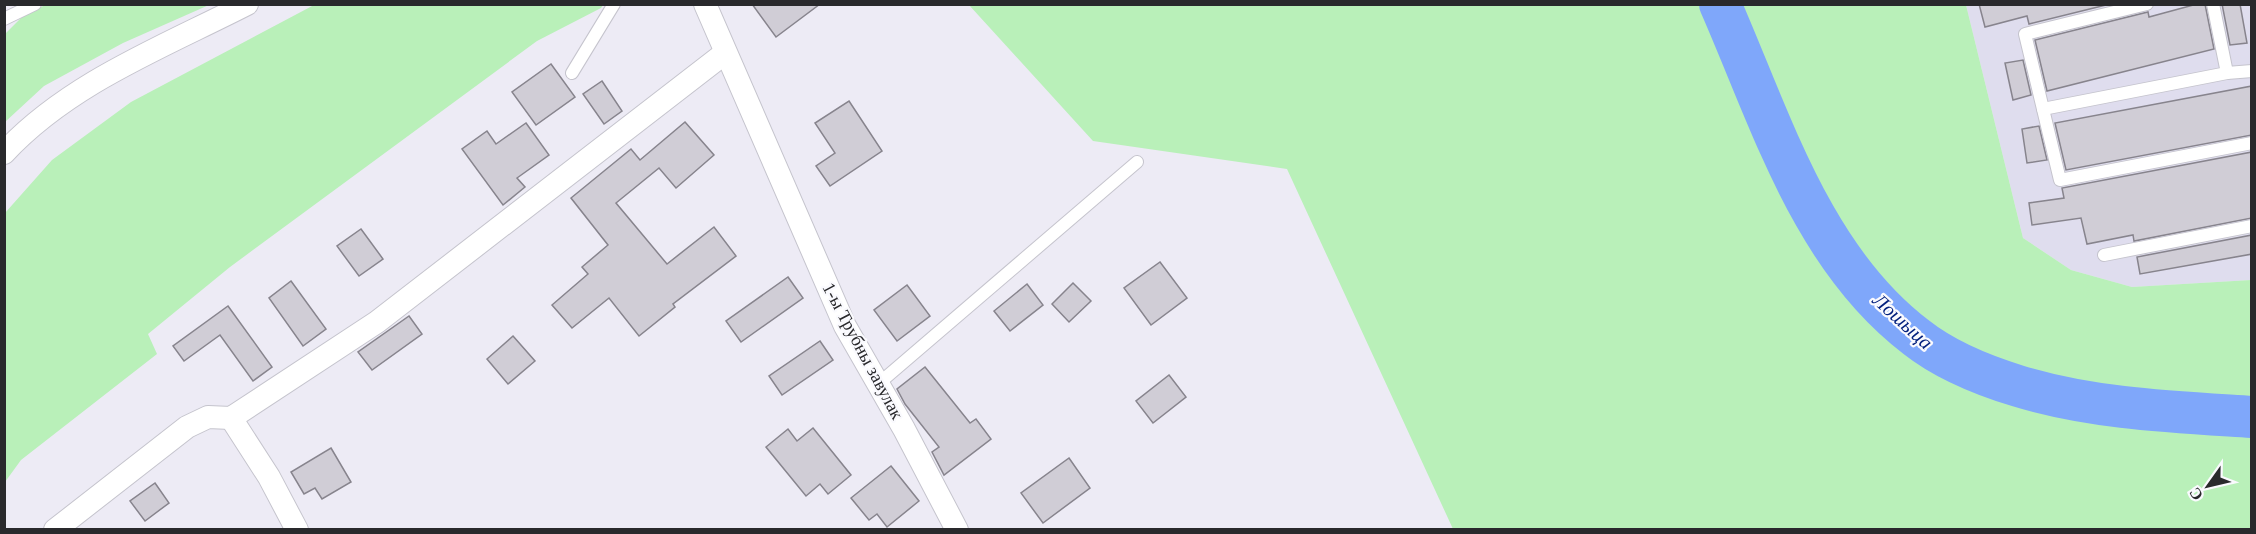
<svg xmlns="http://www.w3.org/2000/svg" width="2256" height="534" viewBox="0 0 2256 534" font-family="Georgia,serif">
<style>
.built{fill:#dfddee}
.green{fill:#b9f0b9}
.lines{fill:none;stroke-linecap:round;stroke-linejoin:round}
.river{stroke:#7fa7fa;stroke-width:42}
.building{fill:#d0cdd6;stroke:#87848d;stroke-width:1.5}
.lane-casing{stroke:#c5c4cd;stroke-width:14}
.street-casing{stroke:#c5c4cd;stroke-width:24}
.lane{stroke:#fff;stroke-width:12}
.street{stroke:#fff;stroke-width:22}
.labels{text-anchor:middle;stroke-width:4.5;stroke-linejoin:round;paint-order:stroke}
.street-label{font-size:18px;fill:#29292c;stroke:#fafafe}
.water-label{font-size:20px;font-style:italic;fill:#04217e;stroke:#fafafe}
</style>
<rect width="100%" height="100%" fill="#edebf5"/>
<path class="built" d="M1966 5H2251V280L2132 287 2071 270 2023 238Z"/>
<g class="green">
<path d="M45 5H209L123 43 44 86 5 122V34L22 17Z"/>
<path d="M314 5H603L601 8 537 41 230 267 148 334 157 354 21 460 5 482V213L52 160 131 102Z"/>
<path d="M969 5H1966L2023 238 2071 270 2132 287 2251 280 2250 529H1453L1287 169 1093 141Z"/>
</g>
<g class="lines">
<path class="river" d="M1720 4C1771 120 1811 257 1916 337 1945 360 1982 375 2018 386 2093 409 2174 412 2252 417"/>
</g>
<g class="building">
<path d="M752 4H820L776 37Z"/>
<path d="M1979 4H2110L2029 24 2027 16 1985 27Z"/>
<path d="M2197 4H2205L2214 49 2047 91 2035 40 2148 12 2149 17Z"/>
<path d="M2222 4H2240L2247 43 2230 45Z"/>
<path d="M2023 60 2031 95 2013 100 2005 63Z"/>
<path d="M551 64 575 97 536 125 512 92Z"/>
<path d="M602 81 622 111 604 124 583 94Z"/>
<path d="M2252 86V135L2066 170 2055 123Z"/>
<path d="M849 101 882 151 830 186 816 166 835 153 815 123Z"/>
<path d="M685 122 714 155 676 188 659 168 616 203 667 264 714 227 736 256 673 304 675 307 639 336 609 298 572 328 552 305 588 274 582 267 608 245 571 198 631 149 640 160Z"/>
<path d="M526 123 549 155 517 178 525 187 503 205 462 149 487 131 496 144Z"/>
<path d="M2039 126 2047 160 2027 163 2022 129Z"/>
<path d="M2252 152V218L2134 241 2133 235 2087 244 2081 218 2032 225 2029 203 2064 198 2062 188Z"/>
<path d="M361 229 383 259 359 276 337 246Z"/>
<path d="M2252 235V254L2140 274 2137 257Z"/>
<path d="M1160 262 1187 298 1151 325 1124 288Z"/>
<path d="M788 277 803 298 741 342 726 321Z"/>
<path d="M291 281 326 329 303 346 269 298Z"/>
<path d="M1073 283 1091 301 1069 322 1052 304Z"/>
<path d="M1027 284 1043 305 1010 331 994 311Z"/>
<path d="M907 285 930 316 897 341 874 310Z"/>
<path d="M228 306 272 367 253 381 220 335 184 361 173 346Z"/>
<path d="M409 316 422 334 372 370 358 352Z"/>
<path d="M513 336 535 361 508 384 487 359Z"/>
<path d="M820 341 833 360 782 395 769 376Z"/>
<path d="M925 367 970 423 976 419 991 439 944 475 932 452 939 447 905 404 897 389Z"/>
<path d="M1169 375 1186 397 1153 423 1136 401Z"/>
<path d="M813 428 851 475 828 494 820 484 806 496 766 447 788 429 797 441Z"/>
<path d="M331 448 351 482 322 499 315 488 304 494 291 472Z"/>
<path d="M1069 458 1090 488 1043 523 1021 493Z"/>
<path d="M891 466 919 501 887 527 877 514 869 520 851 498Z"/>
<path d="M155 483 169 503 145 521 130 501Z"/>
</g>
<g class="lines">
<defs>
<g id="lane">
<path d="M2147 4 2025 34 2060 180 2252 143"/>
<path d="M4 19 35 4"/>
<path d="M572 73 614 4"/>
<path d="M2227 73 2252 71"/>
<path d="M2043 109 2227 73 2213 4"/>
<path d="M2104 255 2252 226"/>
<path d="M877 385 1137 162"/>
</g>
<g id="street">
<path d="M705 4 845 326 904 429 957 530"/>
<path d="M4 153C69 83 163 47 247 4"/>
<path d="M231 418 269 477 297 530"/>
<path d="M55 530 187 427 208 417 231 418 377 322 725 53"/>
</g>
</defs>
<use href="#lane" class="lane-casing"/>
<use href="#street" class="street-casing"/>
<use href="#lane" class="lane"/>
<use href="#street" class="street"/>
</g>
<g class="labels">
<g class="street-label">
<text transform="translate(863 351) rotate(62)" y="6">1-ы Трубны завулак</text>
</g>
<g class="water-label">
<text transform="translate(1903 321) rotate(42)" y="7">Лошыца</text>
</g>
</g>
<rect width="2256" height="534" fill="none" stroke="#29292c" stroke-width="12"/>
<g transform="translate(2208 486) rotate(236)" stroke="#fafafe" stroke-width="4.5" paint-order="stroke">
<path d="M0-4.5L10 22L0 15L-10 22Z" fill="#29292c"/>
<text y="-9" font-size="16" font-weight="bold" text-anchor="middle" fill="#29292c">С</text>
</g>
</svg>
